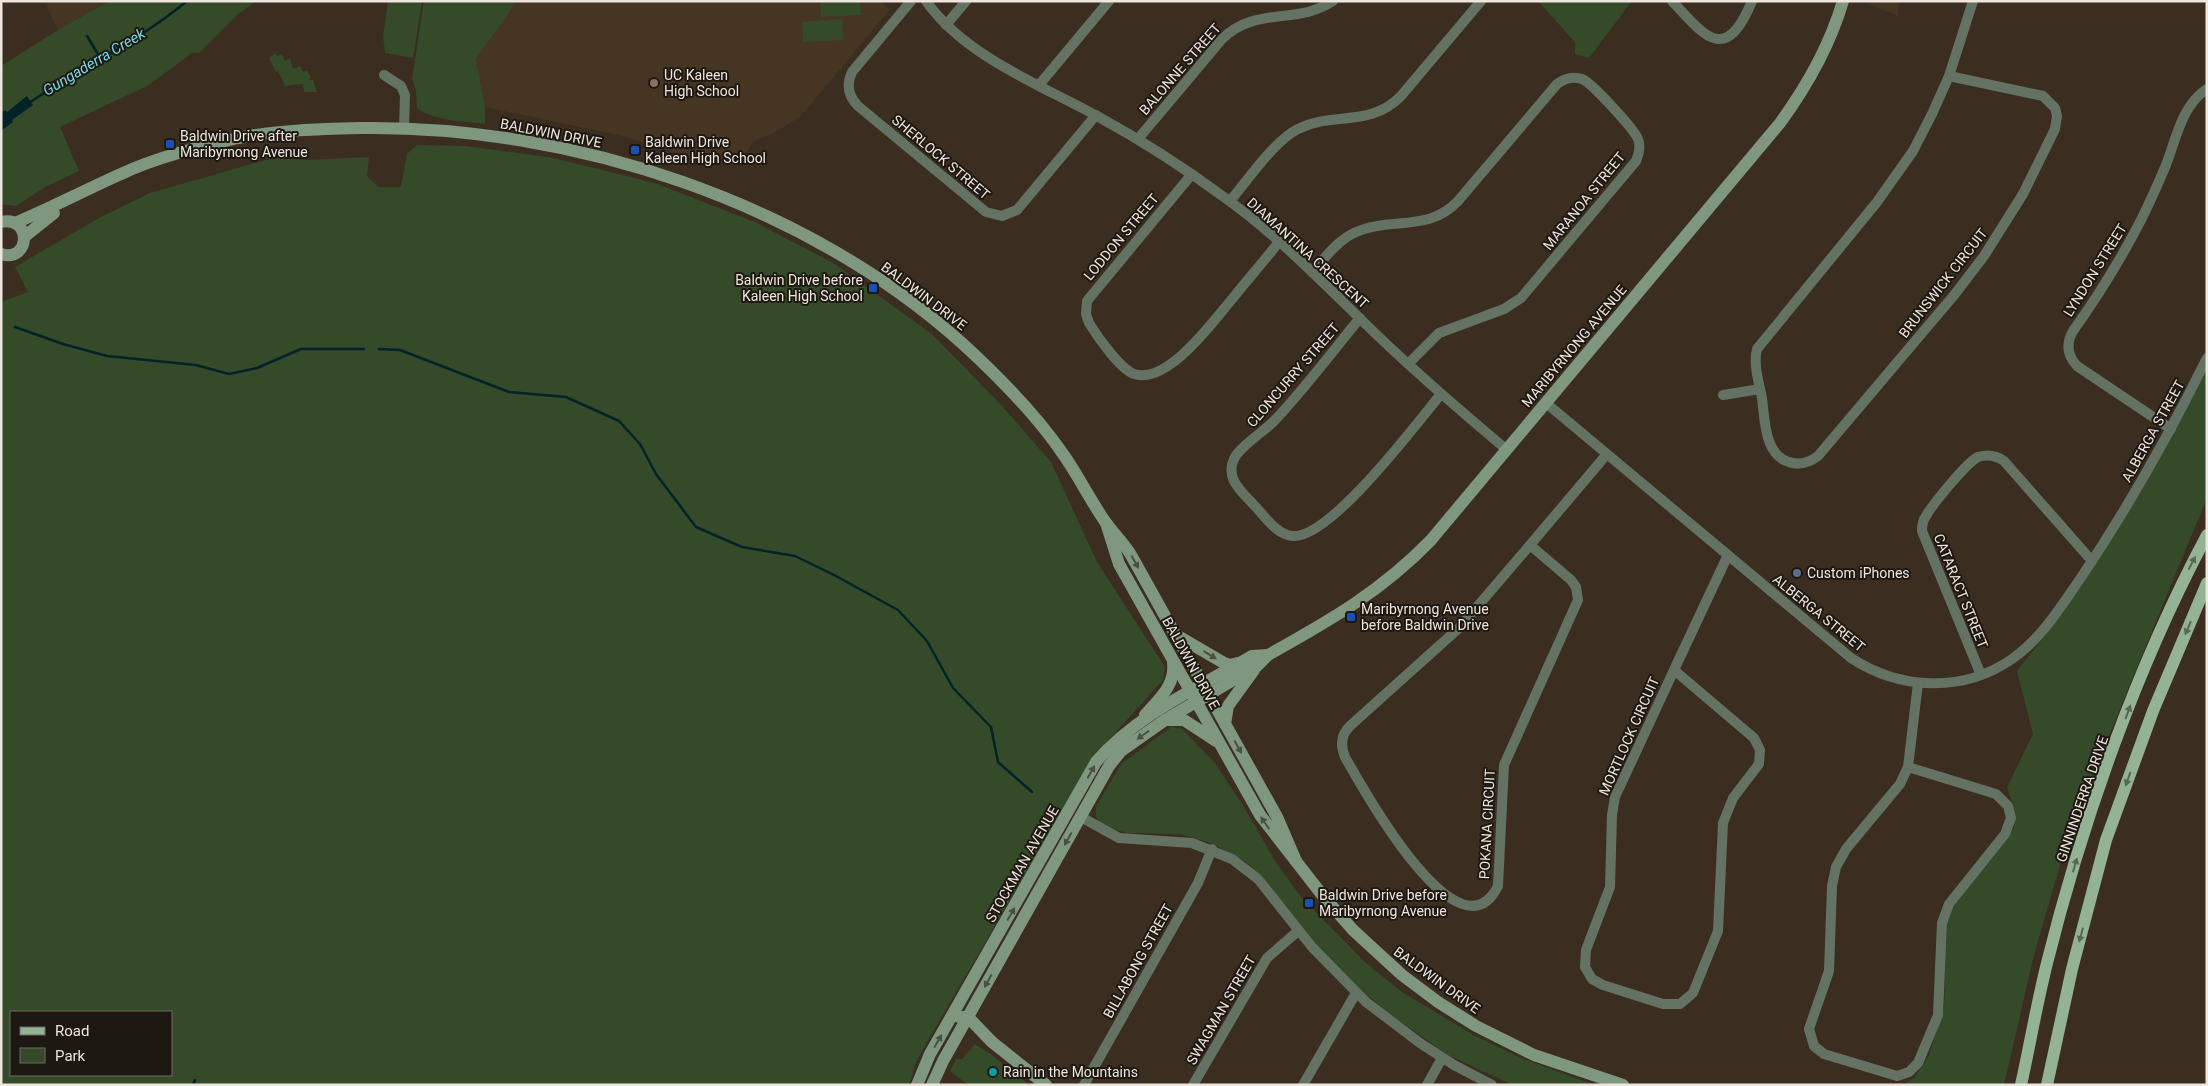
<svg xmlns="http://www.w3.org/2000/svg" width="2208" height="1086" viewBox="0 0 2208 1086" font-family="Roboto,sans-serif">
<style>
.built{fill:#473523}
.green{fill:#344a29;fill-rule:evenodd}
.water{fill:#022428}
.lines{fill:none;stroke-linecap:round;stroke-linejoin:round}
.stream{stroke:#022428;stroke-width:2.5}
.street{stroke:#637263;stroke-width:10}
.secondary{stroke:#7f977f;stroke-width:12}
.primary{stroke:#94b394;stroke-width:12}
.oneway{fill:#4a5143}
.oneway2{fill:#596653}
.education-dot{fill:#8d6e63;stroke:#1e1812;stroke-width:2}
.transit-dot{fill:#1a4fb4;stroke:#1e1812;stroke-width:2}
.service-dot{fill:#5c6f8a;stroke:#1e1812;stroke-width:2}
.culture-dot{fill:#0f9aa8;stroke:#1e1812;stroke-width:2}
.labels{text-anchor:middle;stroke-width:4;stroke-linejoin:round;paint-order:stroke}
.street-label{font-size:14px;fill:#eee5dd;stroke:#1e1812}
.poi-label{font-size:14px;fill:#eee5dd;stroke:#1e1812;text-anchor:start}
.water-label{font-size:15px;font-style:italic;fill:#74d9e5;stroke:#1e1812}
</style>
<rect width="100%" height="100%" fill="#3b2e21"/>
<g class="built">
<path d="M44 1H109L58 30Z"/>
<path d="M436 1H880L890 9 800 117 772 134 754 141 738 165 709 163 623 136 485 107 476 59Z"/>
<path d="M1861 1H1899L1898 16Z"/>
</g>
<g class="green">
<path d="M109 1H256L236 16 199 53H192L149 85 60 127 79 171 45 187 16 206 1 204V66L58 30Z"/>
<path d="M388 1H422L413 58 385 53 383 36Z"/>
<path d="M424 1H517L476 59 485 107V124C466 122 431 120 417 108L416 90 412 79Z"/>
<path d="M820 1H860L861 15 821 17Z"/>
<path d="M1538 1H1632L1589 58 1575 54V42Z"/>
<path d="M842 19 843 40 803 42 802 22Z"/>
<path d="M276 53 277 56 282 54 285 61 290 58 293 69 300 66 303 72 307 70 311 78 309 80H313L317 92H304L303 84 283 86 285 85 278 71 276 72 269 58Z"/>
<path d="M417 145 465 146 549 157 655 183 757 223 835 264 933 335 1003 407 1051 462 1097 562 1165 667 1163 680 1095 755 930 1037 916 1062 909 1085H1V302L28 292 15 267 99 218 150 193 273 158 307 160 369 157 367 176 378 187H401L407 154ZM11 1012H171V1075H11Z"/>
<path d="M2207 351V498L2070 830 2034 955 2004 1085H1904L1915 1077 1929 1055 1944 1008 1947 921 1955 899 2014 828V808L2007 787 2033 734 2017 671 2061 615 2158 460Z"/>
<path d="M1171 727 1182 729 1215 763 1244 807 1275 861 1301 897 1366 963 1402 992 1475 1036 1523 1059 1595 1085H1513L1448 1055 1387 1012 1346 977 1303 930 1267 882 1246 862 1211 843 1180 834 1127 833 1112 829 1101 824 1096 817V807L1121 764Z"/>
<path d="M975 1044 989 1053 1029 1085H968L950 1071 956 1059H962Z"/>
</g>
<path class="water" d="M27 96 33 105 12 120 13 122 1 131V113L5 110 7 112Z"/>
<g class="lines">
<g class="stream">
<path d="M87 36 101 59"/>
<path d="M29 103C81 67 138 42 187 1"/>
<path d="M15 327 63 344 107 356 196 365 229 374 257 368 301 349H364"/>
<path d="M379 349 400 350 509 392 566 397 619 421 640 444 656 474 696 527 742 547 795 556 834 575 898 610 927 641 953 688 991 727 998 762 1032 792"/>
<path d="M193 1085 195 1080"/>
</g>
<g class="street">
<path d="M911 1 852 72C846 85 848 96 858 106L986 212 1002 216 1017 210 1096 115"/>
<path d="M926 1C966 57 1039 84 1097 116 1143 141 1186 169 1228 200 1283 240 1330 290 1379 337 1420 376 1463 413 1507 450"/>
<path d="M1672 1C1706 38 1726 64 1752 1"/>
<path d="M946 25 966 1"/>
<path d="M384 75 401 86 405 95 404 128"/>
<path d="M1949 76 2043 96 2055 108 2057 116 2055 129 2023 194 1984 256 1955 294 1818 456C1810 462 1802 465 1793 463 1764 458 1765 421 1762 398 1759 383 1753 364 1757 349L1877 202 1913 151 1932 114 1949 76 1973 1"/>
<path d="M1039 85 1109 1"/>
<path d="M1138 139 1222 39C1255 6 1298 25 1333 1"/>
<path d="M1192 174 1087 301 1086 314 1089 323C1097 336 1120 369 1134 374 1168 385 1214 320 1233 298 1248 279 1264 261 1279 242"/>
<path d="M1230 201C1247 181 1275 140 1298 129 1333 111 1370 128 1401 96L1481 1"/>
<path d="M1312 272C1325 258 1337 241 1354 233 1390 216 1428 233 1458 201L1557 84C1564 79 1573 76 1582 79 1592 83 1634 129 1638 139 1641 147 1639 154 1636 161L1521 298 1504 309 1439 333 1408 364"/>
<path d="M1360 318C1332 352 1305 388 1275 420 1265 431 1239 447 1234 459 1225 478 1241 491 1253 504 1264 515 1276 535 1293 536 1330 539 1417 423 1441 394"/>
<path d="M1723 395 1760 389"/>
<path d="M1546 403 1851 658C1900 690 1963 693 2012 659 2041 639 2060 608 2080 579 2128 508 2169 435 2207 358"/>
<path d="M2171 429 2077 366C2067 355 2066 343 2073 331 2098 296 2121 259 2141 220 2150 202 2158 184 2166 165 2176 139 2182 105 2207 89"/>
<path d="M1530 545 1459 628 1351 725C1341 734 1340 745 1345 757 1361 785 1459 965 1498 886L1504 765 1578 600 1576 587 1571 580 1530 545 1607 454"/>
<path d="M1674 670 1615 797 1612 815 1610 887 1586 950 1585 967 1592 979 1603 985 1663 1004H1680L1693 993 1718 931 1723 823 1733 798 1759 764 1760 750 1754 738 1674 670 1728 555"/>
<path d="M1981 675 1922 531C1922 525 1923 520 1926 516 1932 505 1968 461 1978 457 1988 454 1997 456 2004 461L2092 561"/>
<path d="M1908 767 1900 784 1846 849 1836 867 1832 886 1829 971 1809 1029 1814 1046 1824 1054 1897 1076 1909 1072 1918 1063 1938 1015 1942 923 1949 904 2005 834 2011 818 2008 806 1996 794 1908 767 1918 683"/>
<path d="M1081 817 1119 838 1192 843 1232 859 1258 879 1312 947 1366 1002 1420 1043 1454 1065 1492 1085"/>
<path d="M1084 1085 1198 883 1212 849"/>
<path d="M1193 1085 1267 958 1298 931"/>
<path d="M1303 1085 1356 993"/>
<path d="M1427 1085 1442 1058"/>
</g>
<g class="secondary">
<path d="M1 222C32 215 31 263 1 254"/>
<path d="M15 223C51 208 85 190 121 174 157 157 199 147 238 138 279 130 319 129 361 128 571 125 806 202 963 344 999 377 1035 413 1063 454 1078 475 1089 498 1104 520 1112 532 1123 542 1131 555L1277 817 1296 861"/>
<path d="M24 237 54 213"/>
<path d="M1106 523 1119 564 1260 815 1323 896 1353 930 1402 975 1438 1002 1476 1026 1534 1055 1623 1085"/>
<path d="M1176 635 1224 663 1230 665 1238 663"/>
<path d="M1145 715C1159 699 1176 685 1173 662"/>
<path d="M1165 720H1184L1216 741"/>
<path d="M1225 724 1228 706 1254 670"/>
<path d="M959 1017H968L992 1042 1046 1085"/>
<path d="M917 1085 930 1054 1096 762C1137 714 1198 688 1252 656L1268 655"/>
<path d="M932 1085 943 1061 1109 766 1121 751 1165 720 1257 666 1268 655C1329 621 1382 591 1431 540L1780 123C1807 86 1830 45 1843 1"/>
</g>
<g class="primary">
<path d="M2021 1085C2030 1044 2037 1003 2047 963 2083 819 2137 666 2207 535"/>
<path d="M2047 1085 2072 969 2106 840 2153 711 2207 583"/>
</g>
</g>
<defs><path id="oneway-solid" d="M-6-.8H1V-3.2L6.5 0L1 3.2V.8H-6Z" transform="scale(1.25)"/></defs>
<g class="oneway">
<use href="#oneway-solid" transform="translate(1135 562) rotate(61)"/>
<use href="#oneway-solid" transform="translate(1210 655) rotate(31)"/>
<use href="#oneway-solid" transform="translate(1143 735) rotate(145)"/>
<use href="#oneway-solid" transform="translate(1238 747) rotate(61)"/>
<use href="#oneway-solid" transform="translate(1091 772) rotate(-61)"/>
<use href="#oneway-solid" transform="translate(1265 823) rotate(-125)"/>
<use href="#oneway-solid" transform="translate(1068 839) rotate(119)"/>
<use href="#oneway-solid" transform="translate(1011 914) rotate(-60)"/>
<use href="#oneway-solid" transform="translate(988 981) rotate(119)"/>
<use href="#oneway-solid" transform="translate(938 1041) rotate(-60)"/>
</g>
<g class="oneway2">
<use href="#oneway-solid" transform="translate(2192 563) rotate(-62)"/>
<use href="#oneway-solid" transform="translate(2188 628) rotate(113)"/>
<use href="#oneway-solid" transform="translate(2128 712) rotate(-70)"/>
<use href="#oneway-solid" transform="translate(2128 779) rotate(110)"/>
<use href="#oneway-solid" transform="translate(2075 865) rotate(-74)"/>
<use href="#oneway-solid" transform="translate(2081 935) rotate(105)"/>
</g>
<circle class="education-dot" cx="654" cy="83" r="5"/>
<g class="transit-dot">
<rect x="165" y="139" width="10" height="10" rx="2.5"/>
<rect x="630" y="145" width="10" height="10" rx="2.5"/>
<rect x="868" y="283" width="10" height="10" rx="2.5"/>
<rect x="1346" y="612" width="10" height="10" rx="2.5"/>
<rect x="1304" y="898" width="10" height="10" rx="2.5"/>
</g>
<circle class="service-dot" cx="1797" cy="573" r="5"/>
<circle class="culture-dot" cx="993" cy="1072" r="5"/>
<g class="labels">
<g class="street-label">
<text transform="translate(1180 69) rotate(-49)" y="5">BALONNE STREET</text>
<text transform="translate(551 133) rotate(11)" y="5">BALDWIN DRIVE</text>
<text transform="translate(941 157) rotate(40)" y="5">SHERLOCK STREET</text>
<text transform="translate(1584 201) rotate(-51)" y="5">MARANOA STREET</text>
<text transform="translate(1121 237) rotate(-50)" y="5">LODDON STREET</text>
<text transform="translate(1308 253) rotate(42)" y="5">DIAMANTINA CRESCENT</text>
<text transform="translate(2095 270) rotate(-58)" y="5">LYNDON STREET</text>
<text transform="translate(1943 283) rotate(-52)" y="5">BRUNSWICK CIRCUIT</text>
<text transform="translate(924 296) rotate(37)" y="5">BALDWIN DRIVE</text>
<text transform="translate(1574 346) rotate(-50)" y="5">MARIBYRNONG AVENUE</text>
<text transform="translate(1293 375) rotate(-49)" y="5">CLONCURRY STREET</text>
<text transform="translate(2153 431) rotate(-61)" y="5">ALBERGA STREET</text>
<text transform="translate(1961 591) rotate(68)" y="5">CATARACT STREET</text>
<text transform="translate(1819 613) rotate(39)" y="5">ALBERGA STREET</text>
<text transform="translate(1191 663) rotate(61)" y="5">BALDWIN DRIVE</text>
<text transform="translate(1629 736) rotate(-66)" y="5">MORTLOCK CIRCUIT</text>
<text transform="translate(2082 799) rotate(-71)" y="5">GINNINDERRA DRIVE</text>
<text transform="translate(1487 824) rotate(-87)" y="5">POKANA CIRCUIT</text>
<text transform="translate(1022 864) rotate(-60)" y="5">STOCKMAN AVENUE</text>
<text transform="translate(1138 961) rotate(-61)" y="5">BILLABONG STREET</text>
<text transform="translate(1437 980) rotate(36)" y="5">BALDWIN DRIVE</text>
<text transform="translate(1221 1010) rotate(-60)" y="5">SWAGMAN STREET</text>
</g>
<g class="poi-label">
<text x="664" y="80">UC Kaleen<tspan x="664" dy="16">High School</tspan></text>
<text x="180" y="141">Baldwin Drive after<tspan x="180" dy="16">Maribyrnong Avenue</tspan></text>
<text x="645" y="147">Baldwin Drive<tspan x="645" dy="16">Kaleen High School</tspan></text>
<text x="863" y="285" text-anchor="end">Baldwin Drive before<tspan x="863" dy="16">Kaleen High School</tspan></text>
<text x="1807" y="578">Custom iPhones</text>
<text x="1361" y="614">Maribyrnong Avenue<tspan x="1361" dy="16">before Baldwin Drive</tspan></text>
<text x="1319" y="900">Baldwin Drive before<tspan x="1319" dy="16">Maribyrnong Avenue</tspan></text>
<text x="1003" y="1077">Rain in the Mountains</text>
</g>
<g class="water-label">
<text transform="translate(94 62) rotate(-31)" y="5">Gungaderra Creek</text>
</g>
</g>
<rect width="2208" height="1086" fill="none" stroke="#eee5dd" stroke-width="5"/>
<rect x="10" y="1011" width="162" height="65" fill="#1e1812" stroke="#716a63"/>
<rect x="20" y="1027" width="25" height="8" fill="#94b394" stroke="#716a63"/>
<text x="55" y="1036" font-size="15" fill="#eee5dd">Road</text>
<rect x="20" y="1048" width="25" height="15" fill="#344a29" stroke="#716a63"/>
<text x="55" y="1061" font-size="15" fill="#eee5dd">Park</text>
</svg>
